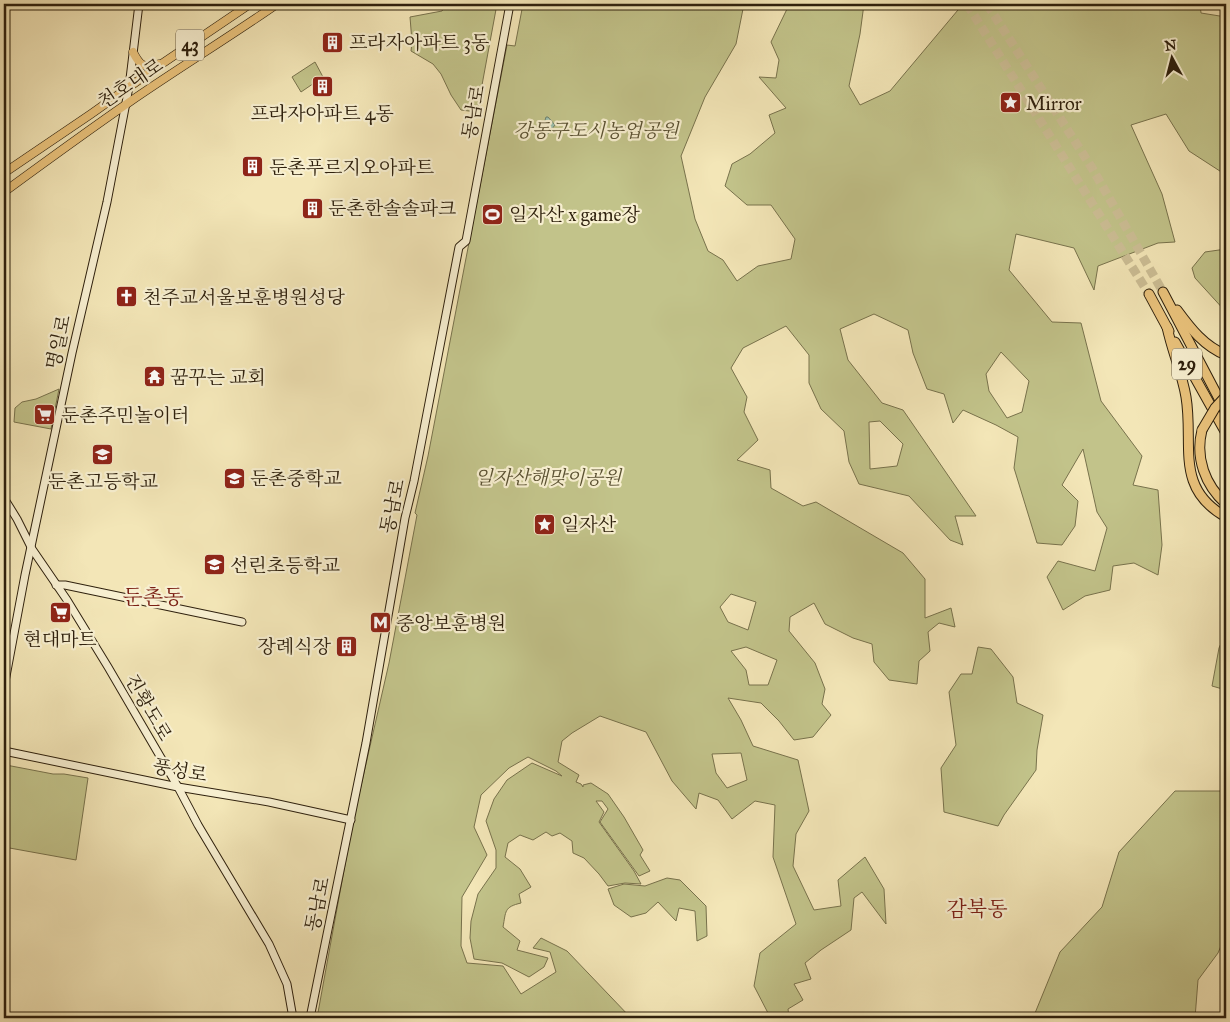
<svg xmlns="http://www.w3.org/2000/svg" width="1230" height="1022" viewBox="0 0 1230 1022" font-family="'IM FELL Great Primer','Noto Serif KR',serif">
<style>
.green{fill:#c2c38a;stroke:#78724c;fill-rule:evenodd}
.water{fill:#9bc0af;stroke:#6f806e}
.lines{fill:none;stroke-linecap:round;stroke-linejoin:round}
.highway-tunnel{stroke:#ccbe95;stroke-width:9;stroke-dasharray:9 4.5;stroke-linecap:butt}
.secondary-casing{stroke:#2e200d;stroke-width:9}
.primary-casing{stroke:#2e200d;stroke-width:9}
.highway-casing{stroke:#2e200d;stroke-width:11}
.secondary{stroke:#f7efd0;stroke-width:7}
.primary{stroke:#eac37c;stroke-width:8}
.highway{stroke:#eac37c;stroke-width:9}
.highway-bridge-casing{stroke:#2e200d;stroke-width:11;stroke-linecap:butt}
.highway-bridge{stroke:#eac37c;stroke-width:9}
.labels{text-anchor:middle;stroke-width:4.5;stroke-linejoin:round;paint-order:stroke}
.shield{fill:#f7efd0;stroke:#6a5e48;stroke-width:1}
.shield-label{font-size:18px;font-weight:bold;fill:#2e200d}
.poi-label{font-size:19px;fill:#2e200d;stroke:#f7efd0;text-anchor:start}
.street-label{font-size:19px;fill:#2e200d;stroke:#f7efd0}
.park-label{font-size:19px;font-style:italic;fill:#5a5132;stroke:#f7efd0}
.quarter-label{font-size:21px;fill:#7a1f14;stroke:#f7efd0}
</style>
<rect width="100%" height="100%" fill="#f3e6b7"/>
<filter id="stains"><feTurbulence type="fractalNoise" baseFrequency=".004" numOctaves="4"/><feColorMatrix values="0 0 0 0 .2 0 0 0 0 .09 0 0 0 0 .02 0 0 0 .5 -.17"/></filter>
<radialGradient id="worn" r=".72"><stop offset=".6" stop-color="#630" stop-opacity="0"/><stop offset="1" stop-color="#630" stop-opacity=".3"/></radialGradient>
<g class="green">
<path d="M446 4H497L477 112 461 110 451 95 441 74 433 64 411 51 412 42 410 17 442 11Z"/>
<path d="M523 4H744L736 44 705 97 681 156 695 219 708 251 723 260 737 281 758 266 791 259 795 239 771 205H747L725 186 732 164 750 154 775 133 769 115 786 108 759 77 776 78 779 60 771 42 787 9 782 4H864L860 34 849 86 860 105 890 91 963 4H1200L1201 13 1226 17V175L1189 151 1166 114 1131 125 1162 194 1175 242 1158 243 1098 266 1094 290 1074 248 1016 234 1009 270 1052 322 1081 323 1101 401 1142 456 1133 485 1158 490 1162 545 1158 575 1134 563 1113 566 1110 590 1085 596 1063 610 1047 577 1058 561 1095 571 1107 528 1097 512 1083 449 1062 485 1078 501 1075 526 1062 545 1037 543 1014 468 1018 437 996 425 963 410 953 423 944 394 927 389 913 353 908 330 874 314 840 329 848 360 882 403 903 410 976 516H955L963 545 950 540 909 496 859 484 849 462 844 431 821 409 809 383V355L786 326 743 348 731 368 747 397 744 412 758 440 737 460 770 470 771 488 803 506 816 502 903 553 925 579V618L951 608 955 627 939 623 928 632 930 651 919 661 917 684 889 680 874 662 872 644 853 638 825 624 814 603 790 617 789 631 815 663 825 689 822 704 831 715 813 737 794 740 779 721 761 703 728 698 741 720 753 746 798 760 809 811 796 834 793 866 814 910 841 906 838 880 865 857 884 889 886 924 862 892 854 898 851 930 821 950 805 963 811 979 794 984 803 1000 788 1009 789 1018H757L768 1013 754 986 760 953 796 924 773 857 775 805 755 801 732 819 718 800 699 793 696 809 672 781 646 732 600 716 572 733 562 741 558 762 579 775 576 782 581 784 583 787V785L591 783 608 794 624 817 643 850 640 855 650 871 639 876 600 822 608 809 602 801H596L604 812 599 822 634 871 641 884 625 883 608 886 599 874 584 858 573 853 572 841 560 833 552 836 546 832 533 840 520 835 508 843 505 857 520 869 531 887 519 894 521 903C504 907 506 911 503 927L520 941 517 950 548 958 544 967 529 977 502 963 474 959 470 938 471 921 478 894 496 868V850L486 821 494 799 507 780 532 763 562 776 556 771 528 757 509 768 481 795 474 827 487 855 462 897 461 946 467 963 503 966 521 994 556 972 550 952 533 948 541 938 567 951 631 1018H531L529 1015 523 1018H317L353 821 389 663 417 515 415 513 428 456 507 45 515 46ZM1001 352 1029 381 1022 412 1007 418 989 391 986 374ZM880 421 903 444 897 466 870 469 869 422ZM731 594 756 602 748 630 728 622 720 607ZM746 647 777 660 768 685H749L746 670 731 651ZM741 753 747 780 727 788 716 773 712 754Z"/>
<path d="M315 62 323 77 301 92 292 77Z"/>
<path d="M1226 249V312L1195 278 1192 268 1205 252Z"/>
<path d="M59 389 51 429 14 422 15 408 22 402 36 399Z"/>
<path d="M1226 632V690L1212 686 1219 648Z"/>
<path d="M978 647 991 649 1013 677 1017 703 1043 715 1037 750 1036 770 1004 815 998 826 944 812 941 768 956 745 949 692 961 674H972Z"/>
<path d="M6 765 53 774H64L88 778 76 860 4 847V767Z"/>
<path d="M1175 791H1226V934L1218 953 1198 980 1195 1018H1033L1060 952 1102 907 1119 852Z"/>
<path d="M667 878 680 880 706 906 707 936 697 941 695 911 679 908 676 921 658 902 646 913 631 917 614 905 608 889 624 884 645 886Z"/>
</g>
<path class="water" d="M546 117H548L555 125 547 135 543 136 541 134Z"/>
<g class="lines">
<g class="highway-tunnel">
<path d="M967 4 1149 294"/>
<path d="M987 4 1092 168 1163 292"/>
</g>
<defs>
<g id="secondary">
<path d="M4 498 17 519 32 549 67 600 108 667 178 787 198 825 269 944 287 984 293 1018"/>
<path d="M56 585H65L242 622"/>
<path d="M4 687 25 575 72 353 107 202 129 87 139 4"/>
<path d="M4 751 178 787 269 802 351 820"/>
<path d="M310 1018 366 743 405 518 414 481 459 247 466 241 510 4"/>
</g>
<g id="primary">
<path d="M133 52C140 66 143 68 159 64"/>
<path d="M4 173 91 114 163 63 250 4"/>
<path d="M4 192C45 162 86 132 128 103 177 69 228 38 277 4"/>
</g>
<g id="highway">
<path d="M1163 292 1226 412"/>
<path d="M1149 294 1169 331"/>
<path d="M1177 310C1191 329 1204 346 1226 355"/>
<path d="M1167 327C1172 351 1182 373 1186 397 1194 445 1174 488 1226 517"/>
<path d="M1175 342 1226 433"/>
<path d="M1202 430C1195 458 1205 485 1226 504"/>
</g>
</defs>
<use href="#secondary" class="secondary-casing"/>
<use href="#primary" class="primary-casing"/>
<use href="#highway" class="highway-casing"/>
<use href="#secondary" class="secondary"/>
<use href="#primary" class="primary"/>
<use href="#highway" class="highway"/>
<defs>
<path id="highway-bridge" d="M1202 430 1215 408 1226 396"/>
</defs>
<use href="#highway-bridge" class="highway-bridge-casing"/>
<use href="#highway-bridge" class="highway-bridge"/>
</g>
<defs>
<symbol id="building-square" viewBox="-11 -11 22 22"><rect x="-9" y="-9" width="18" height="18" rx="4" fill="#8f2418" stroke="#f7efd0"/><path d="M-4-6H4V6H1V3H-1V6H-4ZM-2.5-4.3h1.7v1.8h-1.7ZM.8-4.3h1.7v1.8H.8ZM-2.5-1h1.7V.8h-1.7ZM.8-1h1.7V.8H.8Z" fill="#fff"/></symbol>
<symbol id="sight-square" viewBox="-11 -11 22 22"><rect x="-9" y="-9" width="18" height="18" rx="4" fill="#8f2418" stroke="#f7efd0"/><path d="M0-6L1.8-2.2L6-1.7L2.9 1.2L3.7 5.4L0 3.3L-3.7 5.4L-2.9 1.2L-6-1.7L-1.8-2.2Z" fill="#fff"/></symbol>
<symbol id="stadium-square" viewBox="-11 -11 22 22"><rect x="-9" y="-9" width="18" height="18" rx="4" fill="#8f2418" stroke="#f7efd0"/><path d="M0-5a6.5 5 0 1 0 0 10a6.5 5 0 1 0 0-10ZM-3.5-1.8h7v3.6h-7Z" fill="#fff"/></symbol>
<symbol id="church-square" viewBox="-11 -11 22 22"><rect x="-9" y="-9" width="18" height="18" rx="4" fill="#8f2418" stroke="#f7efd0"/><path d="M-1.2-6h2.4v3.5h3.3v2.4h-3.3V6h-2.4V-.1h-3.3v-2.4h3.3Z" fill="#fff"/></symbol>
<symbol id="temple-square" viewBox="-11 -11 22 22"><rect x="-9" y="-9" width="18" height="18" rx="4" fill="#8f2418" stroke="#f7efd0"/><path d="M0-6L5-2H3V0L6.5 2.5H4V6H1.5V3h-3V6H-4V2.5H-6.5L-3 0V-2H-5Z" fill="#fff"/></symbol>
<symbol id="supermarket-square" viewBox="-11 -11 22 22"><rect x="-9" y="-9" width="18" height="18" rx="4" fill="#8f2418" stroke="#f7efd0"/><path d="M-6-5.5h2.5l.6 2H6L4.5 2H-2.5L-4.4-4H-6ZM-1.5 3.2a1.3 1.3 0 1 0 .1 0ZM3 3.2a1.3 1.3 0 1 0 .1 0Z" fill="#fff"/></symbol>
<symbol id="school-square" viewBox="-11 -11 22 22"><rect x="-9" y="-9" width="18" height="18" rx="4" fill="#8f2418" stroke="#f7efd0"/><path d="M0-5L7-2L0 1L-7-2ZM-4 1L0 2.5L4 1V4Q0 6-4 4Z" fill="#fff"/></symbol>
<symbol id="metro-square" viewBox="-11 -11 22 22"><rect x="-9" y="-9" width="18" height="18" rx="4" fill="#8f2418" stroke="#f7efd0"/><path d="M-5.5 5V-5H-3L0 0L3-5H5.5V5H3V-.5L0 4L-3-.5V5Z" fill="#fff"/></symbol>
</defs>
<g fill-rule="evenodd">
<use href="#building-square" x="320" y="30" width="25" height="25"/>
<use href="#building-square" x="310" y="74" width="25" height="25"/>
<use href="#sight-square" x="998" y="90" width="25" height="25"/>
<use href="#building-square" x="240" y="154" width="25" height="25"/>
<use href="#building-square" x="300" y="196" width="25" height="25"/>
<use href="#stadium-square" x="480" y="202" width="25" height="25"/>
<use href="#church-square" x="114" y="284" width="25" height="25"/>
<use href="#temple-square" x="142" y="364" width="25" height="25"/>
<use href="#supermarket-square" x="32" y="402" width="25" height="25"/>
<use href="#school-square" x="90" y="442" width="25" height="25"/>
<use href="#school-square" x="222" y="466" width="25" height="25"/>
<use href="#sight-square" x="532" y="512" width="25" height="25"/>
<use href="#school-square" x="202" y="552" width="25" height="25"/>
<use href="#supermarket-square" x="48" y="600" width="25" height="25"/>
<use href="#metro-square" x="368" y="610" width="25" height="25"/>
<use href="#building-square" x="334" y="634" width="25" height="25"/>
</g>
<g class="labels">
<g class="shield">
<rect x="176" y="29.5" width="28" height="31" rx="4"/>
<rect x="1172" y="348.5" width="30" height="31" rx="4"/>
</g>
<g class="shield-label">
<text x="190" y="51">43</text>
<text x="1187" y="370">29</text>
</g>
<g class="poi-label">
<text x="349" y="49">프라자아파트 3동</text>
<text x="1026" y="110">Mirror</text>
<text x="322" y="120" text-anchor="middle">프라자아파트 4동</text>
<text x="269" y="174">둔촌푸르지오아파트</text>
<text x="328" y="215">둔촌한솔솔파크</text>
<text x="509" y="221">일자산 x game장</text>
<text x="143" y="304">천주교서울보훈병원성당</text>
<text x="170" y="384">꿈꾸는 교회</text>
<text x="61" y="422">둔촌주민놀이터</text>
<text x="250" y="485">둔촌중학교</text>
<text x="103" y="488" text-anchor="middle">둔촌고등학교</text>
<text x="561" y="531">일자산</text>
<text x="230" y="572">선린초등학교</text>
<text x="396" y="630">중앙보훈병원</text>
<text x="60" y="646" text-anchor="middle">현대마트</text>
<text x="331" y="653" text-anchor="end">장례식장</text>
</g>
<g class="street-label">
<text transform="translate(130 83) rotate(-34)" y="7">천호대로</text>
<text transform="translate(473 112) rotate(-80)" y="7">동남로</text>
<text transform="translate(58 342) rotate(-78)" y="7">명일로</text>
<text transform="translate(392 506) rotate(-78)" y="7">동남로</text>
<text transform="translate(149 707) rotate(60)" y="7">진황도로</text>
<text transform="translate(180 770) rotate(10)" y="7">풍성로</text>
<text transform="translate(317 904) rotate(-78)" y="7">동남로</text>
</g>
<g class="park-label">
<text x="596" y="137">강동구도시농업공원</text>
<text x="548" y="484">일자산해맞이공원</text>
</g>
<g class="quarter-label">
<text x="153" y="604">둔촌동</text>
<text x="977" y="916">감북동</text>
</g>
</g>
<rect width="1230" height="1022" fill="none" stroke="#f3e6b7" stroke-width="20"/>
<rect x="5" y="5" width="1220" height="1012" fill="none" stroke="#2e200d" stroke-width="2.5"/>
<rect x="10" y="10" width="1210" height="1002" fill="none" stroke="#2e200d"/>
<g transform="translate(1172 58) rotate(353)" stroke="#f7efd0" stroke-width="4" paint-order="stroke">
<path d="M0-4L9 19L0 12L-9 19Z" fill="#2e200d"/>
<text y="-8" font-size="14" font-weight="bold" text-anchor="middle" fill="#2e200d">N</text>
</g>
<rect width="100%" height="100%" filter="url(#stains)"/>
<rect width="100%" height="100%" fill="url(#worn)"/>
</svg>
